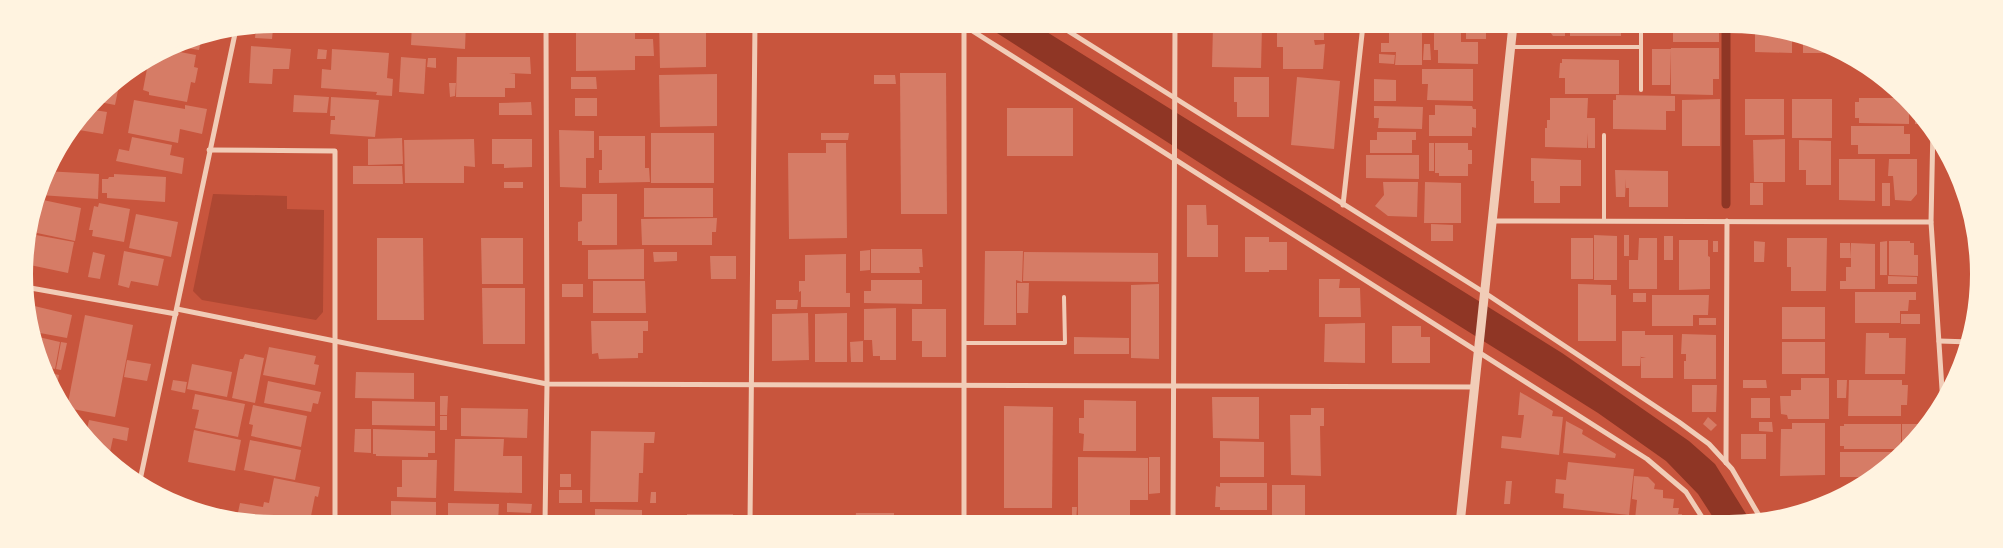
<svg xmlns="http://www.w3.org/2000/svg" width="2003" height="548" viewBox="0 0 2003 548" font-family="'Varela Round',sans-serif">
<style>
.green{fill:#ae4732}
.water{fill:#8f3625}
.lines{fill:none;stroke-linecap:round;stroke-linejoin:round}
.stream{stroke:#8f3625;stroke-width:9}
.building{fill:#d67c66}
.service{stroke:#f1ccb7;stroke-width:4}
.minor{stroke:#f1ccb7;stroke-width:5}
.tertiary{stroke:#f1ccb7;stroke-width:9}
.rim{fill:none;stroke:#fff3e0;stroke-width:6}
</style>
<rect width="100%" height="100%" fill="#c8553d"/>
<path class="green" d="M213 194 287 196V209L324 210 323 312 316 320 202 300 193 291Z"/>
<path class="water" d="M983 24H1034L1562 353 1689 441 1715 464 1753 525H1718L1698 494 1666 461 1598 413 1228 181Z"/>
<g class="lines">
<path class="stream" d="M1726 204V26"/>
</g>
<g class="building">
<path d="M412 22H466L465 49 411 45Z"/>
<path d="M576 22H635V39H653L654 56H635V70L576 71Z"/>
<path d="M659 22 706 23V67L660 68Z"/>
<path d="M1277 24 1324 25V40H1314L1315 45 1325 44 1323 69H1283V47H1277Z"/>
<path d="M1545 25H1565V36H1553Z"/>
<path d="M1567 25 1621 26V36H1570V33H1567Z"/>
<path d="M1213 26 1262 27 1261 68 1212 67Z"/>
<rect x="1673" y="26" width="46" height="16"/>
<path d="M1755 26H1778L1792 32V53L1755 52Z"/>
<path d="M256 28 273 29 272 39 255 38Z"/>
<path d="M1434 28H1461V42H1478V64L1438 63V50H1434Z"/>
<rect x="1466" y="29" width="20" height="10"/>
<path d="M1389 30 1422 31V65H1395L1396 52H1381V43H1389Z"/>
<path d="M202 36 199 50 170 45 178 40Z"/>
<path d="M1803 42H1817L1828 47V53H1803Z"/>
<path d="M1424 44H1430L1431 60H1423Z"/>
<path d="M251 46 291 49 289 69H273L272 84 249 83Z"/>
<path d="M1671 48H1719V79H1713V95L1671 94Z"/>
<path d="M164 49 196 55 194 67 198 68 195 83 191 82 187 102 149 95V92L143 90 149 58Z"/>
<path d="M318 49 327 50 326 59H317Z"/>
<path d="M332 49 389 53 387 78 393 79 392 96 376 95 377 92 321 88 322 69 331 70Z"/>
<path d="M1652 49H1671L1670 85H1652Z"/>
<path d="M1379 54 1395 55 1394 64 1379 63Z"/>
<path d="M401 57 426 59 424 94 399 92Z"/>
<path d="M457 57H530L531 74 509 73 515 74V88H505V97H456Z"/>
<path d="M428 58H436V68L427 67Z"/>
<path d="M1562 59 1619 60V94H1565V78H1559L1560 63H1562Z"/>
<path d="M1422 69H1473V101L1427 100 1428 84H1422Z"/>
<path d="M900 73H946L947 214H901Z"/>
<path d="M717 74V126L660 127 659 75Z"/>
<path d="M874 75H895L896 84H874Z"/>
<path d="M121 76 115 105 94 101 107 84Z"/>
<path d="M571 77H596L597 89H571Z"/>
<path d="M1234 77H1269V117H1237V102H1234Z"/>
<path d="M1297 77 1340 81 1334 149 1291 145Z"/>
<path d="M1374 79 1396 80V101H1374Z"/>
<path d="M449 83H456L455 96 450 97Z"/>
<path d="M294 95 329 97 327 113 293 112Z"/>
<path d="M1616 95 1675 96V111H1666V130L1613 129V100H1616Z"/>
<path d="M331 97 379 100 375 137 330 134 331 120H335V116H330Z"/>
<rect x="575" y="98" width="22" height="18"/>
<path d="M1550 98H1588L1587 118H1595V148H1588V133L1587 148 1545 147V128H1547V120H1550Z"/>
<path d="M1859 98H1904L1909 104V124L1859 123V118H1855V102H1859Z"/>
<path d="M1720 99V146H1682V100Z"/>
<rect x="1745" y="99" width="39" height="36"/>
<rect x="1792" y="99" width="40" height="39"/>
<path d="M134 100 185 109V105L207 109 202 134 180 129 178 143 128 133Z"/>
<path d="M531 102 532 115H499V103Z"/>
<path d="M1435 105 1472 106 1473 109H1476V128L1472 127V136H1429V115H1435Z"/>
<path d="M1374 106 1423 107 1422 129 1378 128 1379 118H1374Z"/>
<rect x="1007" y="108" width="66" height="48"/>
<path d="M88 109 107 112 103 134 73 129Z"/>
<path d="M1915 109 1921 115V124H1915Z"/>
<path d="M1851 126H1904V134H1910V154H1858V145H1851Z"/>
<path d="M559 130 594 131V158H586V188L560 187Z"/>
<path d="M1377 132H1416V140H1412V153H1370V140H1377Z"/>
<rect x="651" y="133" width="63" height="50"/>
<path d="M821 133H849L848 140H821Z"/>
<path d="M599 136H645V168H649L650 182 599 183V170H602V150H599Z"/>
<path d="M132 137 172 145 170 155 184 158 182 174 116 161 119 149 129 151Z"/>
<path d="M402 138 403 164 368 165V139Z"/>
<path d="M474 139 475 167 464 166V183H405L404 140Z"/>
<path d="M492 139H532V167L504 168V164H492Z"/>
<path d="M1785 139V182H1754L1753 140Z"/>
<path d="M1799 140 1831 141V185H1806V170H1799Z"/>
<path d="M826 143H846L847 238 789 239 788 153H826Z"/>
<rect x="1429" y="143" width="5" height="28"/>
<path d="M1435 143H1468V150H1472V164H1468V176H1439V173H1435Z"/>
<path d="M1366 155H1419V179L1366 178Z"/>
<path d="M1531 158 1581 160V186H1560V203H1534V181H1531Z"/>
<path d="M1839 159H1875V201L1839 200Z"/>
<path d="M1889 159H1917V194L1911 201 1895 200 1893 176H1888Z"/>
<path d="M353 166H402L403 184H353Z"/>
<path d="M1615 170 1668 171V207H1629V188H1626V179L1625 197H1616Z"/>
<path d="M45 171 99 174 98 199 40 195Z"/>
<path d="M114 174 166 177 165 202 107 198V193H102V179H108L109 177H114Z"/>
<rect x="504" y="182" width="19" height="6"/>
<path d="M1383 182H1418L1417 217 1388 216 1375 206 1384 195Z"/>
<path d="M1425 182 1461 183V223H1424Z"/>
<rect x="1750" y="183" width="13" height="22"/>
<rect x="1882" y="183" width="8" height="23"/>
<rect x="644" y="188" width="69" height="29"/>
<path d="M582 194H617V245H582V241H578V222L582 221Z"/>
<path d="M43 200 81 208 75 241 37 233V231L34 230 39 202H43Z"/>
<path d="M99 203 130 209 124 242 92 236 93 230H89L94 206 98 207Z"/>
<path d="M1187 205H1206L1207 225H1218V257H1187Z"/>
<path d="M136 214 178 222 171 257 129 248Z"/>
<path d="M717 218 716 232H712V245H642L641 219Z"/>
<path d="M1431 224 1453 225V241H1431Z"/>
<path d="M1974 232H1977V274H1973Z"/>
<path d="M28 233 35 234 30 258 22 257Z"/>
<path d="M36 235 74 242 68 273 30 265Z"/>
<path d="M1594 235 1617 236V280H1594Z"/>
<rect x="1624" y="235" width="5" height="21"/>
<rect x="1664" y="236" width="9" height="24"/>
<path d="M1245 237H1269V242H1287V270H1269V272H1245Z"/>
<path d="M377 238H423L424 320H377Z"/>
<path d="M481 238H523V284H482Z"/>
<rect x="1571" y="238" width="22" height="41"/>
<path d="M1639 238H1657V289H1629V260H1638Z"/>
<path d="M1787 238H1827L1826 291H1791V267H1787Z"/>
<path d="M1679 240H1708V256L1710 257V289L1679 290Z"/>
<rect x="1713" y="241" width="5" height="11"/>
<path d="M1754 241 1765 242 1764 262H1754Z"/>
<path d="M1887 241V275H1880V242Z"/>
<path d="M1889 241H1910V243H1914V255H1918V276L1889 275Z"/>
<path d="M1840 243H1850L1851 258H1840Z"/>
<path d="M1851 243 1875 244V289H1840V281H1846V267H1851Z"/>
<path d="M644 249V279H588V250Z"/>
<path d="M871 249H922L923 267H919L920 273H871Z"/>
<path d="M870 250V270L860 271V251Z"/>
<path d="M124 251 164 259 158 286 131 281 129 288 118 285Z"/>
<path d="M985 251H1023L1022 282 1016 280V325H984Z"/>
<path d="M93 252 105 255 100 279 88 277Z"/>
<path d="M653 252H677V261L654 262Z"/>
<path d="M1024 252 1158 253V282L1023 281Z"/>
<path d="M846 254V293H850V307H801V291L799 292V281H805V255Z"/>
<path d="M710 256H736V279H711Z"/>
<path d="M1888 276 1917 277V284H1888Z"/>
<path d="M1319 279H1340L1339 288H1360L1361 317H1319Z"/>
<path d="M871 280H922V304L864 303V291H871Z"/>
<path d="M593 281H645L646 313H593Z"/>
<path d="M1017 283H1029L1028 313H1017Z"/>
<rect x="562" y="284" width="21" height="13"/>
<path d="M1159 284V359L1131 358V285Z"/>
<path d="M1578 284 1611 285V295H1616V341H1578Z"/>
<path d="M482 288H525V344H483Z"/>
<path d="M1855 292H1916V300H1909L1908 311H1900V323H1855Z"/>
<rect x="1633" y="293" width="13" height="9"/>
<path d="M1652 295H1709L1708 315H1693V326H1652Z"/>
<path d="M776 300H798L797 309H776Z"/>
<path d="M26 304 72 315 67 338 29 331Z"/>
<rect x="1782" y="307" width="43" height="32"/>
<path d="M896 308V360H880V356H873L872 340H864V309Z"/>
<path d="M912 309H946V357H922V341H912Z"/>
<path d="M808 313 809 360 772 361V314Z"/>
<path d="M847 313V362H815V314Z"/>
<rect x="1901" y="314" width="19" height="10"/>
<path d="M85 315 133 325 115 417 67 408Z"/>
<rect x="1699" y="318" width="17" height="7"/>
<path d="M591 321H648V331H643V353H638V358L599 359 598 353 592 354Z"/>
<path d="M1365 323V363L1324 362 1325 324Z"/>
<path d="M1392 326H1421V337H1430V363H1392Z"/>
<path d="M1622 331H1645V335H1673V378H1641V358L1646 357H1641V355L1640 366H1622Z"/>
<path d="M1866 333H1889V338H1906L1905 374H1865Z"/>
<path d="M1682 334 1716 335V379H1684V361H1686V354H1681Z"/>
<path d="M30 335 60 342 55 369 43 366Z"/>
<path d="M1074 337 1129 338V354H1074Z"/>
<path d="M863 341V362H851L850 342Z"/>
<path d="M61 342 67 343 61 370 56 369Z"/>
<rect x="1782" y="342" width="43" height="32"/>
<path d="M269 347 316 356 314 364 319 365 315 385 263 375Z"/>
<path d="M245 354 264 358 255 403 232 398 240 359H243Z"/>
<path d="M127 360 151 364 147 381 124 377Z"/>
<path d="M192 364 232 372 227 397 187 389Z"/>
<path d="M46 372 59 375 56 392Z"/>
<path d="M356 372 414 373V399L355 398Z"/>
<path d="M1801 378H1829V419H1788L1787 415 1781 414 1780 396H1791V390H1801Z"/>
<path d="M173 380 187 382 185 393 171 390Z"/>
<path d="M1743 380H1766L1767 388H1743Z"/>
<path d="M1837 380H1847L1846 398H1837Z"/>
<path d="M1849 380H1902V385H1908L1907 405H1901V416H1848Z"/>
<path d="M268 381 321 392 318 404 313 403 311 412 264 403Z"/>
<path d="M1692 385H1717L1716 412H1692Z"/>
<path d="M1520 392 1553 411 1552 416 1563 417 1559 455 1501 448 1502 436 1521 438 1524 415H1518Z"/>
<path d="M195 394 245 404 238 437 195 428 199 410 192 409Z"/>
<path d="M440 396H448L447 415H440Z"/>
<path d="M1212 397H1259V439L1213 438Z"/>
<rect x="1751" y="398" width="19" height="20"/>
<path d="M1084 400 1136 401V451H1083L1084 434 1079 433V418H1084Z"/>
<path d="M372 401 435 402V426L372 425Z"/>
<path d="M253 405 307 416 301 447 251 436 253 425 249 424Z"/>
<path d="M1004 406 1053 407 1052 508H1004Z"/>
<path d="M461 408 528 409 527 438 461 436Z"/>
<path d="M1311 408H1324V426H1320L1321 476 1291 475 1290 415H1311Z"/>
<rect x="440" y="416" width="7" height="14"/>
<path d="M1708 417 1717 425 1711 431 1703 424Z"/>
<path d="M89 420 129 428 127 441 113 438 110 452 99 450 85 438Z"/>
<path d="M1566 421 1583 430 1582 434 1616 454 1615 458 1563 453Z"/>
<path d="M1759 422H1772L1773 432 1759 431Z"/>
<path d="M1792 423H1825V475L1780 476 1781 429H1792Z"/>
<path d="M1844 424H1901V449H1844V446H1840V426H1844Z"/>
<path d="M1902 424H1925V429L1911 448H1902Z"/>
<path d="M355 429H371V453L354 452Z"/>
<path d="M373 429 435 431V453H428V457L376 456V454H373Z"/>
<path d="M194 430 241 440 235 471 188 462Z"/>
<path d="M591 431 655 432 654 443H644L643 473H639L638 502H590Z"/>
<rect x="1741" y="434" width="25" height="25"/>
<path d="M455 439H504L503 456H522V493L454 491Z"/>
<path d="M250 440 301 450 295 480 244 470Z"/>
<path d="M1220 441 1264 442V477H1220Z"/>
<path d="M1840 452H1903V456L1874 477H1840Z"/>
<path d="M1078 457 1148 458V500H1130V524L1078 523Z"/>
<path d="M1149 457H1160V493L1149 494Z"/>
<path d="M402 460H437L436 498 397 497V487H402Z"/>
<path d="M1568 462 1634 469 1629 515 1563 508 1564 494 1555 493 1556 479 1566 480Z"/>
<rect x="560" y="474" width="11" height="13"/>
<path d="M1634 476 1648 477 1655 484 1654 489 1663 490V498L1674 499 1673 508H1679L1678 514H1682L1681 524 1635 519 1637 500 1632 499Z"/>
<path d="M274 478 320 487 318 497 315 496 310 521 236 522 240 503 263 507 264 502 269 503Z"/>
<path d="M1506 481H1512L1510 504H1504Z"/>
<path d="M1220 483H1267V510H1220V507H1215L1216 486 1220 487Z"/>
<rect x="1272" y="485" width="33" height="37"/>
<rect x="559" y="490" width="23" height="13"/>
<path d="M651 492H656V503H650Z"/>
<path d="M391 501 436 502V522H391Z"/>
<path d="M448 503 499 504 498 522H448Z"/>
<path d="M507 503 532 504 531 513 507 512Z"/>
<path d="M1072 507H1077L1076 523H1072Z"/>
<path d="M595 509 642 510V523H595Z"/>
<path d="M856 513H894V523H855Z"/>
<rect x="687" y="514" width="46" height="9"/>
<path d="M802 517 837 518V523H802Z"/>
</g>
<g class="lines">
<g class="service">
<path d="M1511 47H1641"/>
<path d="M1641 90V26"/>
<path d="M1604 135V221"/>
<path d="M964 343H1065L1064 297"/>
</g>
<g class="minor">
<path d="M960 23 1647 459 1686 492 1707 525"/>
<path d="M964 24V523"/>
<path d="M1057 24 1485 293 1679 422 1709 444 1732 469 1764 524"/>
<path d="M1933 127 1931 222 1943 404"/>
<path d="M209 150 335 151V522"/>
<path d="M1343 205 1363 25"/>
<path d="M1493 221 1931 222"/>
<path d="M25 287 176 314"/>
<path d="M177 309 547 384 1476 387"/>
<path d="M1939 341 1971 342"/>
<path d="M1726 463 1727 221"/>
<path d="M139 485 236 29"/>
<path d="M545 523 547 384 546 22"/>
<path d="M750 523 755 23"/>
<path d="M1173 524 1175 24"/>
</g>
<path class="tertiary" d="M1460 524 1513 25"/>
</g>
<path d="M0 0H2003V548H0ZM274 30H1729A244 244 0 0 1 1973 274V274A244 244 0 0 1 1729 518H274A244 244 0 0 1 30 274V274A244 244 0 0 1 274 30Z" fill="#fff3e0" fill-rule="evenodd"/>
<path class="rim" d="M274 30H1729A244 244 0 0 1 1973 274V274A244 244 0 0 1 1729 518H274A244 244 0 0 1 30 274V274A244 244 0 0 1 274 30Z"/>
</svg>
